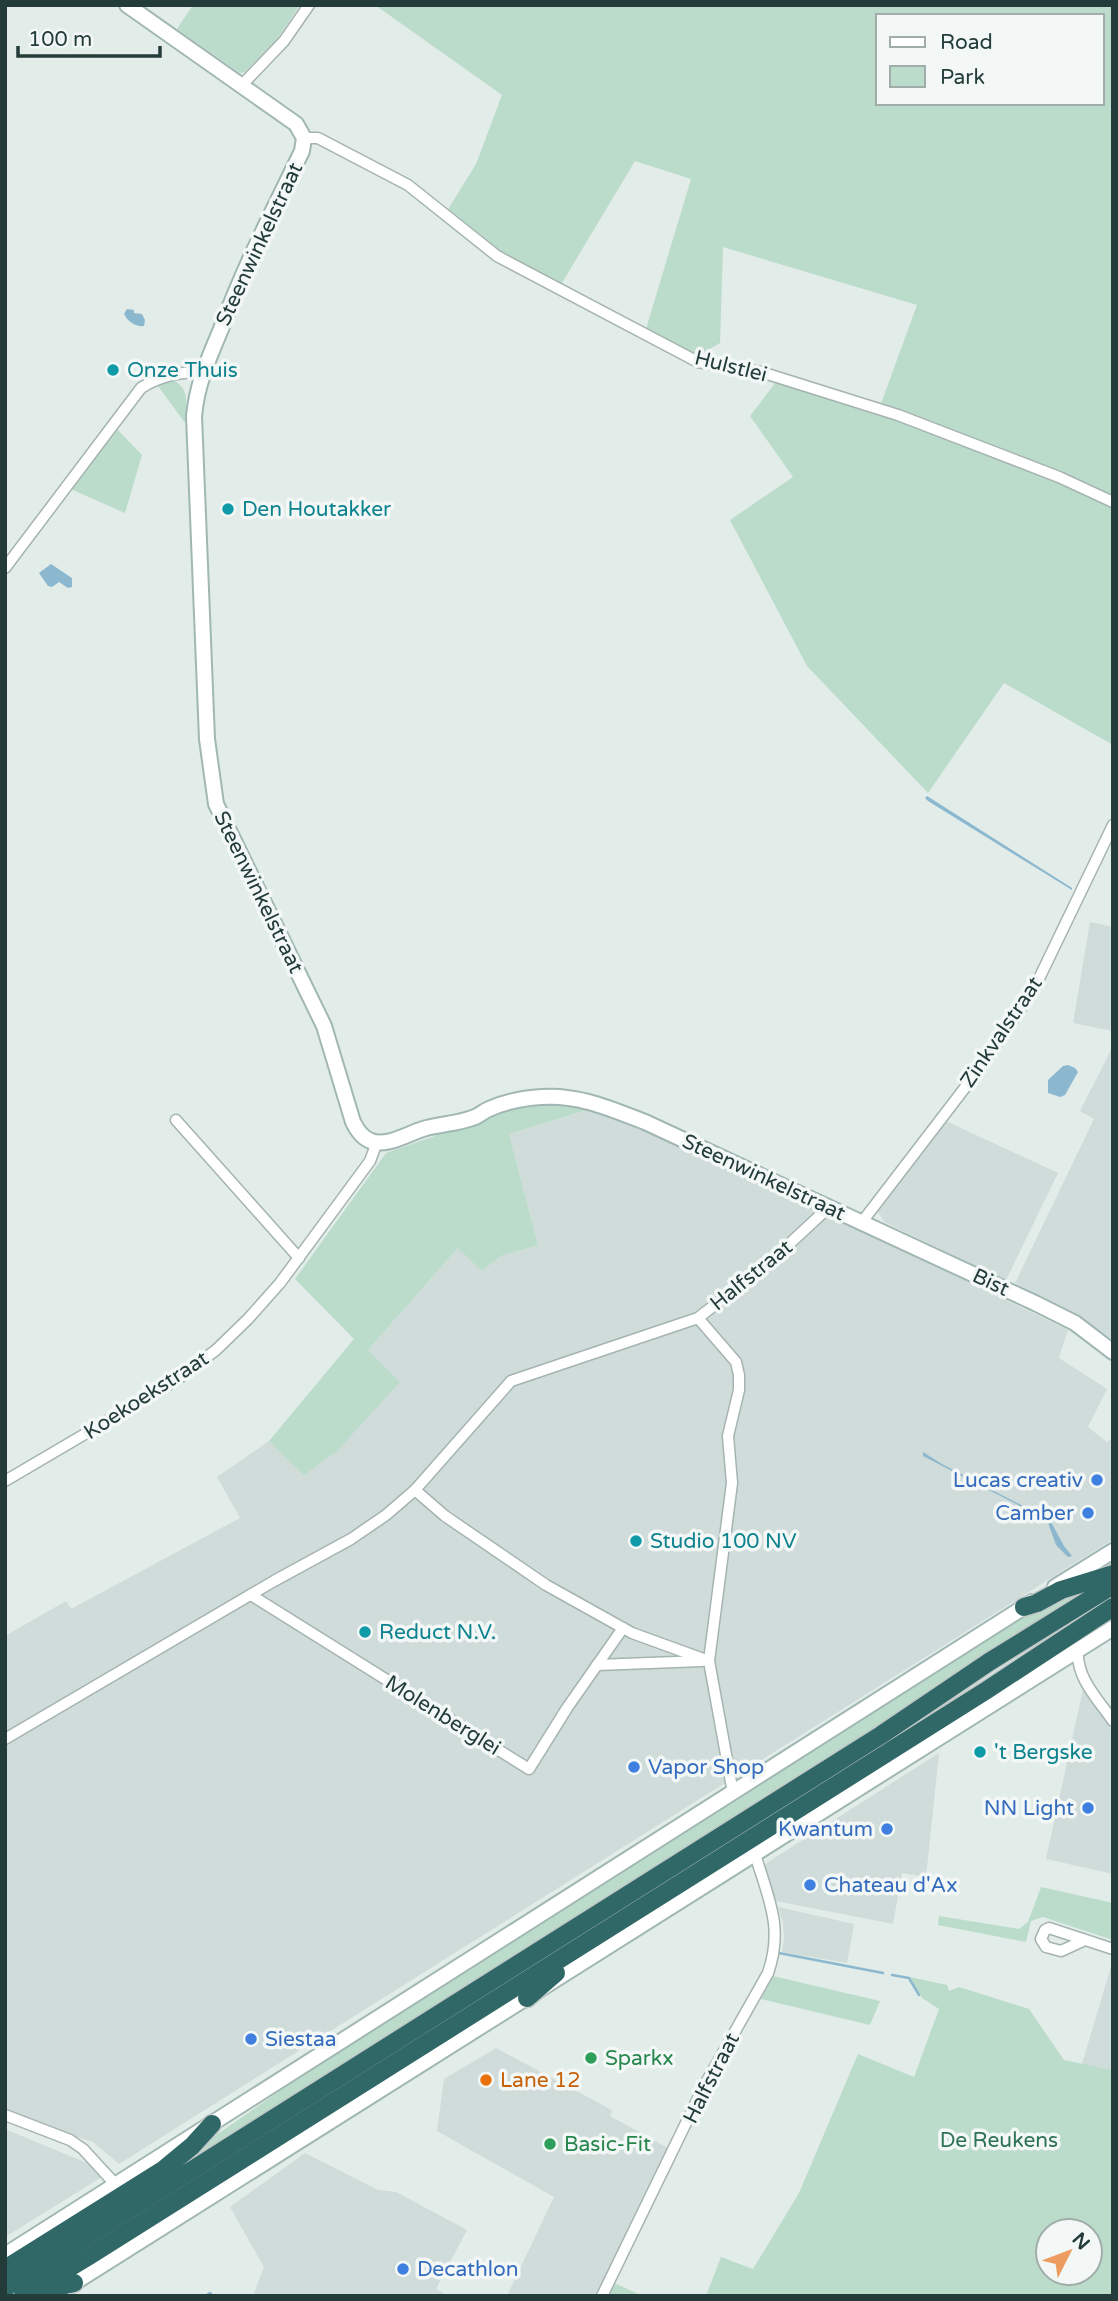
<svg xmlns="http://www.w3.org/2000/svg" width="1118" height="2301" viewBox="0 0 1118 2301" font-family="'Varela Round',sans-serif">
<style>
.built{fill:#d0dcd9}
.green{fill:#bcdccb;fill-rule:evenodd}
.water{fill:#8cb8cf}
.lines{fill:none;stroke-linecap:round;stroke-linejoin:round}
.stream{stroke:#8cb8cf;stroke-width:2.5}
.street-casing{stroke:#a5b4b1;stroke-width:13}
.secondary-casing{stroke:#a1b7b3;stroke-width:18}
.highway-casing{stroke:#c1c8c8;stroke-width:21}
.street{stroke:#fff;stroke-width:10}
.secondary{stroke:#fff;stroke-width:14}
.highway{stroke:#306867;stroke-width:18}
.culture-dot{fill:#0f9aa8;stroke:#f3f8f7;stroke-width:2.5}
.shop-dot{fill:#3f7fe0;stroke:#f3f8f7;stroke-width:2.5}
.leisure-dot{fill:#2e9e5b;stroke:#f3f8f7;stroke-width:2.5}
.food-dot{fill:#e8710a;stroke:#f3f8f7;stroke-width:2.5}
.labels{text-anchor:middle;stroke-width:7;stroke-linejoin:round;paint-order:stroke}
.street-label{font-size:21px;fill:#233c3a;stroke:#f3f8f7}
.culture-label{font-size:21px;fill:#0d838f;stroke:#f3f8f7;text-anchor:start}
.shop-label{font-size:21px;fill:#366cbe;stroke:#f3f8f7;text-anchor:end}
.leisure-label{font-size:21px;fill:#27864d;stroke:#f3f8f7;text-anchor:start}
.food-label{font-size:21px;fill:#c56008;stroke:#f3f8f7;text-anchor:start}
.park-label{font-size:21px;fill:#2e7255;stroke:#f3f8f7}
</style>
<rect width="100%" height="100%" fill="#e2ece9"/>
<g class="built">
<path d="M1090 922 1113 927V1031L1073 1023Z"/>
<path d="M1113 1041V1340L1078 1315 1015 1283 1094 1119 1080 1111 1110 1052Z"/>
<path d="M602 1106 828 1208 860 1230 1068 1330 1059 1358 1107 1389 1088 1427 1107 1442 1113 1438V1539L119 2164 93 2142 5 2115V1636L66 1601 71 1609 240 1518 217 1477 269 1441 304 1474 368 1350 459 1247 482 1271 501 1256 538 1245 509 1134Z"/>
<path d="M946 1121 1058 1173 1006 1280 884 1222 877 1210Z"/>
<path d="M1083 1689 1113 1732V1874L1046 1859Z"/>
<path d="M939 1753 926 1877 902 1873 893 1924 776 1901 762 1866Z"/>
<path d="M778 1907 854 1924 847 1963 782 1952 784 1939 783 1922Z"/>
<path d="M1113 1960V2070L1082 2064Z"/>
<path d="M496 2048 612 2110 610 2116 668 2148 607 2296H507L554 2197 437 2131 444 2079Z"/>
<path d="M5 2129 87 2163 102 2177 5 2237Z"/>
<path d="M305 2153 378 2190 396 2192 467 2230 436 2289 449 2296H253L264 2267 230 2207Z"/>
</g>
<g class="green">
<path d="M193 5H300L275 42 245 72 240 73 177 29Z"/>
<path d="M375 5H1113V745L1004 683 928 793 807 666 730 520 793 477 750 416 779 378 879 409 917 305 723 247 720 343 696 357 646 329 691 179 635 161 559 288 497 256 447 211 476 164 502 95ZM878 16H1102V103H878Z"/>
<path d="M171 379C191 388 186 404 185 423L155 382Z"/>
<path d="M113 425 142 455 125 513 66 487Z"/>
<path d="M552 1104 594 1108 509 1134 538 1245 501 1256 482 1271 458 1248 368 1350 400 1382 337 1451 304 1475 269 1441 354 1339 295 1279 386 1153 512 1109Z"/>
<path d="M1100 1584 791 1786 786 1785 730 1819 729 1824 18 2272 271 2097 303 2070 1049 1599Z"/>
<path d="M1041 1887 1113 1903V1940L1043 1917 1031 1921 1026 1942 938 1925 939 1916 1019 1929 1028 1922Z"/>
<path d="M773 1976 880 2001 870 2025 761 1999Z"/>
<path d="M910 1977 947 1985 949 1991 959 1987 1029 2009 1064 2060 1113 2070V2296H706L721 2257 753 2269 799 2193 858 2054 914 2077 939 2009 922 1998ZM1048 2231H1090V2273H1048Z"/>
<path d="M614 2283 643 2296H607Z"/>
</g>
<g class="water">
<path d="M127 309 134 310V313L142 314 145 320 144 326C136 327 128 322 124 314Z"/>
<path d="M51 564 72 578V587L68 588 59 582 52 587 48 586 39 573Z"/>
<path d="M927 796 1072 888V890L928 801 925 798Z"/>
<path d="M1068 1065 1075 1068 1078 1072 1065 1095 1060 1097 1048 1093V1080L1063 1066Z"/>
<path d="M923 1452 942 1464 1050 1520 1064 1546 1072 1556 1068 1557 1056 1545 1047 1520 923 1456Z"/>
</g>
<g class="lines">
<g class="stream">
<path d="M779 1953 883 1973"/>
<path d="M892 1975 909 1978 919 1995"/>
<path d="M205 2296 210 2293 213 2296"/>
</g>
<defs>
<g id="street">
<path d="M242 85 284 41 309 5"/>
<path d="M304 138H318L408 185 497 256 698 362 761 372 898 415 1059 477 1113 502"/>
<path d="M5 568 141 388C161 375 179 373 202 371"/>
<path d="M176 1120 299 1258"/>
<path d="M862 1222 977 1072 1034 989 1113 825"/>
<path d="M698 1318 736 1362 739 1375V1390L728 1436 732 1483 709 1661 733 1793"/>
<path d="M5 1481 175 1381 216 1350 248 1319 280 1283 370 1161 377 1142"/>
<path d="M415 1490 445 1516 546 1585 632 1633 709 1661"/>
<path d="M251 1595 529 1769 567 1708 623 1628"/>
<path d="M1078 1650C1076 1678 1098 1699 1113 1721"/>
<path d="M597 1665 702 1661"/>
<path d="M5 1739 274 1581 351 1539 386 1515 415 1490 511 1381 698 1318 772 1260 828 1208"/>
<path d="M1085 1940 1061 1951 1046 1947 1041 1939 1045 1930 1049 1928 1113 1949"/>
<path d="M5 2115 70 2140 83 2149 116 2185"/>
<path d="M602 2296 703 2088 768 1973C784 1927 768 1898 755 1854"/>
</g>
<g id="secondary">
<path d="M127 5 296 124 304 138 302 151C275 207 247 261 225 319 211 355 198 377 194 416L207 739 216 804 324 1026 353 1122C357 1130 362 1138 371 1141 387 1147 407 1134 423 1129 440 1124 458 1124 475 1117 480 1115 484 1111 489 1109 505 1102 524 1098 541 1097 578 1094 611 1109 645 1122L1035 1303 1075 1323 1113 1352"/>
<path d="M1055 1587 1113 1551"/>
<path d="M5 2255 1032 1602"/>
<path d="M66 2288 1113 1628"/>
</g>
<g id="highway">
<path d="M1024 1607 1037 1603 1061 1590 1113 1574"/>
<path d="M527 1998 556 1973"/>
<path d="M5 2269 163 2170 192 2146 212 2124"/>
<path d="M5 2288 881 1735 989 1662 1113 1585"/>
<path d="M23 2296 89 2256 987 1690 1113 1607"/>
<path d="M44 2296 61 2286 74 2283"/>
</g>
</defs>
<use href="#street" class="street-casing"/>
<use href="#secondary" class="secondary-casing"/>
<use href="#highway" class="highway-casing"/>
<use href="#street" class="street"/>
<use href="#secondary" class="secondary"/>
<use href="#highway" class="highway"/>
</g>
<g class="culture-dot">
<circle cx="113" cy="370" r="7"/>
<circle cx="228" cy="509" r="7"/>
<circle cx="636" cy="1541" r="7"/>
<circle cx="365" cy="1632" r="7"/>
<circle cx="980" cy="1752" r="7"/>
</g>
<g class="shop-dot">
<circle cx="1097" cy="1480" r="7"/>
<circle cx="1088" cy="1513" r="7"/>
<circle cx="634" cy="1767" r="7"/>
<circle cx="1088" cy="1808" r="7"/>
<circle cx="887" cy="1829" r="7"/>
<circle cx="810" cy="1885" r="7"/>
<circle cx="251" cy="2039" r="7"/>
<circle cx="403" cy="2269" r="7"/>
</g>
<g class="leisure-dot">
<circle cx="591" cy="2058" r="7"/>
<circle cx="550" cy="2144" r="7"/>
</g>
<circle class="food-dot" cx="486" cy="2080" r="7"/>
<g class="labels">
<g class="street-label">
<text transform="translate(259 244) rotate(-65)" y="7">Steenwinkelstraat</text>
<text transform="translate(731 366) rotate(14)" y="7">Hulstlei</text>
<text transform="translate(259 892) rotate(64)" y="7">Steenwinkelstraat</text>
<text transform="translate(1001 1032) rotate(-56)" y="7">Zinkvalstraat</text>
<text transform="translate(764 1177) rotate(25)" y="7">Steenwinkelstraat</text>
<text transform="translate(751 1275) rotate(-39)" y="7">Halfstraat</text>
<text transform="translate(991 1282) rotate(25)" y="7">Bist</text>
<text transform="translate(146 1395) rotate(-33)" y="7">Koekoekstraat</text>
<text transform="translate(443 1715) rotate(32)" y="7">Molenberglei</text>
<text transform="translate(711 2078) rotate(-63)" y="7">Halfstraat</text>
</g>
<g class="culture-label">
<text x="127" y="377">Onze Thuis</text>
<text x="242" y="516">Den Houtakker</text>
<text x="650" y="1548">Studio 100 NV</text>
<text x="379" y="1639">Reduct N.V.</text>
<text x="994" y="1759">'t Bergske</text>
</g>
<g class="shop-label">
<text x="1083" y="1487">Lucas creativ</text>
<text x="1074" y="1520">Camber</text>
<text x="648" y="1774" text-anchor="start">Vapor Shop</text>
<text x="1074" y="1815">NN Light</text>
<text x="873" y="1836">Kwantum</text>
<text x="824" y="1892" text-anchor="start">Chateau d'Ax</text>
<text x="265" y="2046" text-anchor="start">Siestaa</text>
<text x="417" y="2276" text-anchor="start">Decathlon</text>
</g>
<g class="leisure-label">
<text x="605" y="2065">Sparkx</text>
<text x="564" y="2151">Basic-Fit</text>
</g>
<g class="food-label">
<text x="500" y="2087">Lane 12</text>
</g>
<g class="park-label">
<text x="999" y="2147">De Reukens</text>
</g>
</g>
<rect width="1118" height="2301" fill="none" stroke="#233c3a" stroke-width="14"/>
<rect x="876" y="14" width="228" height="91" fill="#f3f8f7" stroke="#a0adab" stroke-width="2"/>
<rect x="890" y="37" width="35" height="10" fill="#ffffff" stroke="#a0adab" stroke-width="2"/>
<text x="940" y="49" font-size="21" fill="#233c3a">Road</text>
<rect x="890" y="66" width="35" height="21" fill="#bcdccb" stroke="#a0adab" stroke-width="2"/>
<text x="940" y="84" font-size="21" fill="#233c3a">Park</text>
<g transform="translate(1069 2252) rotate(48)"><circle r="33" fill="#f3f8f7" stroke="#a0adab" stroke-width="2"/>
<path d="M0-5L12 26L0 18L-12 26Z" fill="#ed9c5f"/>
<text y="-10" font-size="19" font-weight="bold" text-anchor="middle" fill="#233c3a">N</text>
</g>
<path d="M18 46v10h142v-10" fill="none" stroke="#233c3a" stroke-width="3.5"/>
<text x="28" y="46" font-size="21" fill="#233c3a" stroke="#f3f8f7" stroke-width="5" paint-order="stroke">100 m</text>
</svg>
